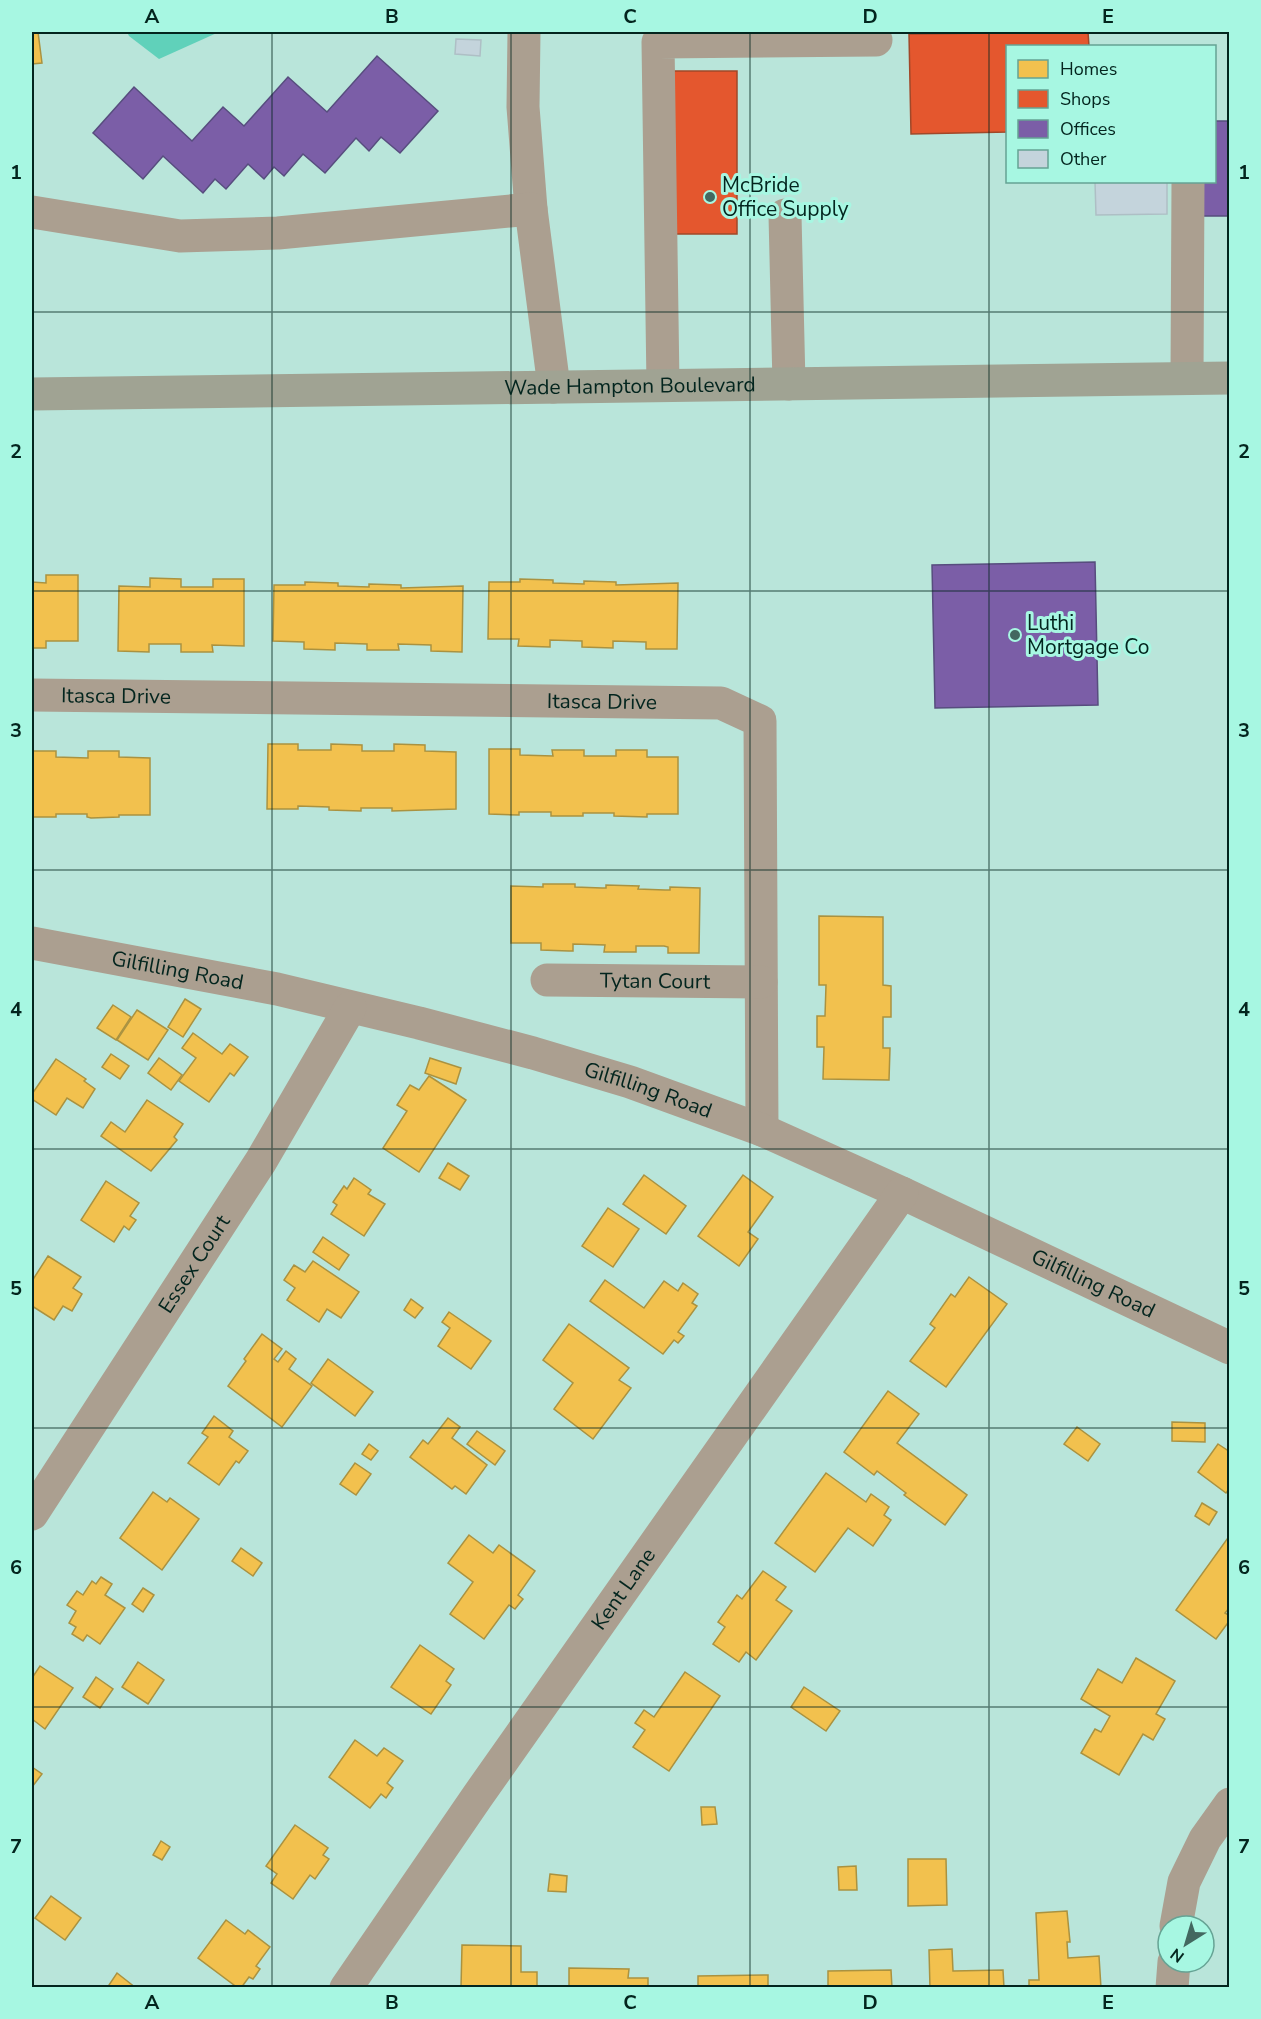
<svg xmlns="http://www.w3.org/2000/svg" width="1261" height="2019" viewBox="0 0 1261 2019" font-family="'Nunito Sans',sans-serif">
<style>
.water{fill:#60d1ba}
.homes{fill:#f2c14e;stroke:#aa9240;stroke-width:1.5}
.shops{fill:#e4572e;stroke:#a04829;stroke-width:1.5}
.offices{fill:#7b5ea7;stroke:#574d7e;stroke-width:1.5}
.building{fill:#c4d4dc;stroke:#aebfc5;stroke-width:1.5}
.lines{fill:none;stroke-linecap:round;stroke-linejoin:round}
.minor{stroke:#ab9f90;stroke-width:33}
.major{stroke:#a0a393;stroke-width:33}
.grid{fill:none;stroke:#03251e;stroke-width:1.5;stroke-opacity:0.55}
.poi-dot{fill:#436860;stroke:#a7f7e2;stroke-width:2}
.labels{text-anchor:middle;stroke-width:6;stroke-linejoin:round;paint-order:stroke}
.poi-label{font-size:21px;fill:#03251e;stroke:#a7f7e2;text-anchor:start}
.street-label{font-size:21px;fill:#03251e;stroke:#a7f7e2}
.neatline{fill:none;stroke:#03251e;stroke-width:2}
.grid-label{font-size:20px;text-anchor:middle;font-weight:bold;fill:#03251e}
</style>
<rect width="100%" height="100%" fill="#b9e5da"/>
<path class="water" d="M127 32H219L159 59 129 36Z"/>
<g class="homes">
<path d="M32 32H38L42 63 32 64Z"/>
<path d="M46 575H78V641H46V648H32V582L46 583Z"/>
<path d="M150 578 181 579V587H213V579H244V646L212 645 213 652H181V644H149V652L118 651 119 586 150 587Z"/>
<path d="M520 579 553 580V583L584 584V581L616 582V585L678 583 677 649H646V642L613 641V648L582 647V641L550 640V647L518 646 519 639H488L489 582H520Z"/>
<path d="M305 582 338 583V586L369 587V584L401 585V588L463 586 462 652 431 651V645L398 644 399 650H367V644L335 643V650L304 649V642L273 641 274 585H305Z"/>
<path d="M268 744H298V750H331V744L362 745V751H394V744L425 745V751L456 752V809L392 811V808H361V811L329 810V807L298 806V809H267Z"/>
<path d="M489 749H520V755L553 756 552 750H584V756H616V750H647V757H678V814H647V817L614 816V813H583V816H551V812H519V815L489 814Z"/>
<path d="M32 751H56V757L88 758V751H119V757L150 758V815H119V817L91 818 87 817V814H56V817H32Z"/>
<path d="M543 884H575V887L602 888H606V885L639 886 638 889 665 890H670V887L700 888 699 953H668V947L664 946H636V952H604L605 945 573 944V951H569L541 950V943H511V886L543 887Z"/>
<path d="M819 916 883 917V985L891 986V1017H883V1048H890L889 1080 823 1079 824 1047H817V1016H825L826 985H819Z"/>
<path d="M185 999 201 1009 183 1037 168 1027Z"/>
<path d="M113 1005 131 1017 116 1040 97 1028Z"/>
<path d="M137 1010 168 1030 148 1060 117 1040Z"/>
<path d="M193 1033 222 1054 230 1044 248 1057 234 1076 230 1073 209 1102 179 1081 196 1058 182 1048Z"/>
<path d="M111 1054 129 1066 120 1079 102 1067Z"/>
<path d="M159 1058 182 1075 171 1090 148 1073Z"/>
<path d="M430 1058 461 1068 456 1084 425 1073Z"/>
<path d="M56 1059 86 1079 84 1081 95 1089 83 1108 67 1098 56 1115 32 1099V1094Z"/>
<path d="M429 1076 466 1100 419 1172 383 1148 407 1111 397 1105 410 1085 419 1090Z"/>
<path d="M147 1100 183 1124 174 1137 177 1140 151 1171 101 1136 111 1122 125 1132Z"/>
<path d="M448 1163 469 1176 460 1190 439 1178Z"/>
<path d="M644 1175 686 1206 666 1234 623 1204Z"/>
<path d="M743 1175 773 1197 748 1232 758 1239 739 1266 698 1236Z"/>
<path d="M354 1178 371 1190 368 1194 385 1204 364 1236 331 1214 337 1205 333 1202 344 1186 347 1189Z"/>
<path d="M106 1181 139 1203 130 1216 136 1220 129 1230 124 1226 114 1242 81 1220Z"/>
<path d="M608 1208 639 1229 613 1267 582 1246Z"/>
<path d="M323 1237 349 1255 339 1270 313 1252Z"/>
<path d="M48 1256 81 1277 73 1288 82 1294 72 1311 63 1306 54 1320 32 1306V1281Z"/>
<path d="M313 1261 359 1292 341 1318 327 1309 319 1322 287 1300 295 1288 284 1280 294 1265 305 1272Z"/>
<path d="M969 1277 1007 1304 946 1387 910 1361 935 1328 930 1324 951 1294 955 1297Z"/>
<path d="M605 1280 644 1308 664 1281 678 1291 683 1283 698 1294 692 1303 697 1306 678 1332 684 1336 678 1343 674 1340 663 1354 590 1301Z"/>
<path d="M411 1299 423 1308 415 1318 404 1310Z"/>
<path d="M449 1312 491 1341 471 1369 438 1346 450 1328 442 1322Z"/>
<path d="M569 1324 629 1368 619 1380 631 1388 593 1439 554 1409 573 1383 543 1360Z"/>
<path d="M262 1334 282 1349 274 1359 278 1362 286 1351 296 1359 289 1369 312 1386 282 1427 228 1386 246 1361 244 1359Z"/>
<path d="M328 1359 373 1392 355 1416 311 1383Z"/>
<path d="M888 1391 919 1414 897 1443 967 1495 945 1525 904 1495 906 1493 877 1471 874 1475 844 1452Z"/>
<path d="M214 1416 233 1431 229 1437 248 1451 239 1463 236 1461 219 1485 188 1463 208 1437 202 1433Z"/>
<path d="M448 1418 460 1427 452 1438 487 1465 466 1494 455 1486 452 1489 410 1457 423 1440 428 1444Z"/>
<path d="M1172 1422 1205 1423V1442L1172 1441Z"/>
<path d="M1077 1427 1100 1444 1088 1461 1064 1444Z"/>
<path d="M477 1431 505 1451 495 1465 467 1444Z"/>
<path d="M369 1444 378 1451 371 1460 362 1454Z"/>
<path d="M1218 1444 1230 1452V1488L1226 1493 1198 1472Z"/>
<path d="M355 1463 371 1474 356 1495 340 1484Z"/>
<path d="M826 1473 866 1502 871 1494 889 1507 884 1515 891 1520 873 1546 848 1528 815 1572 775 1543Z"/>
<path d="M153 1492 167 1502 170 1498 199 1519 162 1570 120 1538Z"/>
<path d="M1202 1503 1217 1512 1209 1525 1195 1516Z"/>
<path d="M469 1535 493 1553 499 1545 535 1571 518 1595 523 1599 515 1609 509 1605 484 1639 450 1614 473 1582 448 1563Z"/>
<path d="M1230 1535V1607L1225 1613 1230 1616V1620L1216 1639 1176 1610Z"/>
<path d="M241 1548 262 1563 253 1576 232 1561Z"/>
<path d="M763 1571 786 1587 776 1600 792 1611 756 1660 746 1652 739 1662 713 1644 725 1627 718 1622 737 1595 742 1599Z"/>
<path d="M101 1577 112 1584 105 1595 125 1608 100 1644 87 1635 83 1641 72 1634 76 1627 69 1623 76 1611 67 1605 77 1591 83 1595 92 1581 96 1584Z"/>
<path d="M143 1588 154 1595 143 1612 132 1604Z"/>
<path d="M420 1645 454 1669 446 1681 451 1685 431 1714 391 1687Z"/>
<path d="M1136 1658 1175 1681 1156 1714 1165 1719 1153 1740 1143 1734 1119 1775 1081 1753 1095 1729 1101 1732 1110 1716 1081 1699 1098 1669 1122 1683Z"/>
<path d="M138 1662 164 1680 148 1704 122 1687Z"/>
<path d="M40 1666 73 1688 45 1729 32 1719V1678Z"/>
<path d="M685 1672 720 1696 669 1771 633 1747 645 1730 635 1723 644 1710 654 1717Z"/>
<path d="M96 1677 113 1689 100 1708 83 1697Z"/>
<path d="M804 1687 840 1711 826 1731 791 1707Z"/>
<path d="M355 1740 377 1756 384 1748 403 1761 387 1783 393 1788 386 1798 381 1794 370 1808 329 1777Z"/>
<path d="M32 1767 42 1774 32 1787Z"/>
<path d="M701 1807H715L717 1824 702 1825Z"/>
<path d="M295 1825 328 1848 323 1855 329 1859 315 1879 310 1875 293 1899 271 1883 277 1874 266 1866Z"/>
<path d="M161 1841 170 1847 162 1860 153 1855Z"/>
<path d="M908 1859H946L947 1905 908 1906Z"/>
<path d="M856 1866 857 1890H839L838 1867Z"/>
<path d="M550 1874 567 1876 566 1892 548 1891Z"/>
<path d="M51 1896 81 1918 65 1940 35 1918Z"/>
<path d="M1067 1911 1070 1942H1067L1068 1958 1099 1956 1101 1988H1029V1980H1039L1036 1913Z"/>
<path d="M226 1920 245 1934 248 1930 270 1947 256 1966 260 1969 253 1979 249 1977 241 1988H238L198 1958Z"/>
<path d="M462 1945 521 1946V1972H537V1988H461Z"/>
<path d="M952 1949 953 1971 1003 1970 1004 1988H930L929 1950Z"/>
<path d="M569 1968 629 1969 628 1978H648V1988H569Z"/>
<path d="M891 1970 892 1988H828V1971Z"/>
<path d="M117 1973 136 1988H107Z"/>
<path d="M768 1975V1988H698V1976Z"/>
</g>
<g class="shops">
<path d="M1088 32 1089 46H1008V132L911 134 909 34Z"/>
<rect x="674" y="71" width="63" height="163"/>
</g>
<g class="offices">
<path d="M377 56 438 111 400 153 381 137 369 151 356 138 325 173 303 154 284 176 274 167 264 179 248 164 226 189 215 179 203 193 163 156 143 179 93 133 134 87 192 141 223 107 244 126 288 77 327 112Z"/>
<path d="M1214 121H1230V216H1203L1202 182H1214Z"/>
<path d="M1095 562 1098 705 935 708 932 565Z"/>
</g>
<g class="building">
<path d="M456 39 481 40 480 56 455 54Z"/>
<path d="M1095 182H1167V214L1096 215Z"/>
</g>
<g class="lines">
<g class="minor">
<path d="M524 32 523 107 531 209"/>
<path d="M32 212 180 236 278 233 531 209 554 387"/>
<path d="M785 215 789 384"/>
<path d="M1187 378 1188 182"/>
<path d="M663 385 658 42 876 40"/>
<path id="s1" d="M32 695 721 703 760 721 762 1130"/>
<path id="s2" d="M32 943 277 989 419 1023 533 1053 630 1082 762 1130 902 1193 1230 1348"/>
<path id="s3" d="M547 980 761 982"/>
<path id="s4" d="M32 1514 261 1161 350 1008"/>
<path d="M1176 1926 1184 1882 1205 1839 1230 1804"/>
<path id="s5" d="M346 1988 477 1797 902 1193"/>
<path d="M1172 1988 1174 1962"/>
</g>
<path class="major" id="s6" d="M32 394 1230 378"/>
</g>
<path class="grid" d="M272 32V1988M511 32V1988M750 32V1988M989 32V1988M32 312H1230M32 591H1230M32 870H1230M32 1149H1230M32 1428H1230M32 1707H1230"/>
<g class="poi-dot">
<circle cx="710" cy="197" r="6"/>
<circle cx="1015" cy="635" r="6"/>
</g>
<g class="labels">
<g class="poi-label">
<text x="722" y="192">McBride<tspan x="722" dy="24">Office Supply</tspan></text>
<text x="1027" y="630">Luthi<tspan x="1027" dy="24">Mortgage Co</tspan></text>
</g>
<g class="street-label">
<text dy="7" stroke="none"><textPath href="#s6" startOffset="598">Wade Hampton Boulevard</textPath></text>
<text dy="7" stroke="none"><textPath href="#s1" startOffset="84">Itasca Drive</textPath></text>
<text dy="7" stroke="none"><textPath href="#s1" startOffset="570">Itasca Drive</textPath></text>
<text dy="7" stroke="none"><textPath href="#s2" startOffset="148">Gilfilling Road</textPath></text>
<text dy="7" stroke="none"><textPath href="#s3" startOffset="108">Tytan Court</textPath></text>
<text dy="7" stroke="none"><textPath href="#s2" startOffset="634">Gilfilling Road</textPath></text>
<text dy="7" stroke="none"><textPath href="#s4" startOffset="298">Essex Court</textPath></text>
<text dy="7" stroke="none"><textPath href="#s2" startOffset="1120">Gilfilling Road</textPath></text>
<text dy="7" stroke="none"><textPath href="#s5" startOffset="486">Kent Lane</textPath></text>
</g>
</g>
<rect width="1261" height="2019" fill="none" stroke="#a7f7e2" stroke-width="66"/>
<rect x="1006" y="45" width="210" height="138" fill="#a7f7e2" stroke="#65a394" stroke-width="1.5"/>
<rect x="1018" y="60" width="30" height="18" fill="#f2c14e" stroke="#65a394" stroke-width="1.5"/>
<text x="1060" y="75" font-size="18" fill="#03251e">Homes</text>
<rect x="1018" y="90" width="30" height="18" fill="#e4572e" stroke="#65a394" stroke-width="1.5"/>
<text x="1060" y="105" font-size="18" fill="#03251e">Shops</text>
<rect x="1018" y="120" width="30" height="18" fill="#7b5ea7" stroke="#65a394" stroke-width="1.5"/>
<text x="1060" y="135" font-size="18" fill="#03251e">Offices</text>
<rect x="1018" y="150" width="30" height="18" fill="#c4d4dc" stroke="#65a394" stroke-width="1.5"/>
<text x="1060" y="165" font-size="18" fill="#03251e">Other</text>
<g transform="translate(1186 1944) rotate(217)"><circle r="28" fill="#a7f7e2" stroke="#65a394" stroke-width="1.5"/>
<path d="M0-4.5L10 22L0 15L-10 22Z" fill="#436860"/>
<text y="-9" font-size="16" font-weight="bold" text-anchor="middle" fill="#03251e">N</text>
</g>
<rect x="33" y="33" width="1195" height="1953" class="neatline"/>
<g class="grid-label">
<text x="152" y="23">A</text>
<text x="392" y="23">B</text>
<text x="630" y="23">C</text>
<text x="870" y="23">D</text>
<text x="1108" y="23">E</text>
<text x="16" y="179">1</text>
<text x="1244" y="179">1</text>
<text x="16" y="458">2</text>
<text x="1244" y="458">2</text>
<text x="16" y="737">3</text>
<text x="1244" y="737">3</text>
<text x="16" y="1016">4</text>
<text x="1244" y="1016">4</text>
<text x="16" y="1295">5</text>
<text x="1244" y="1295">5</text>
<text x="16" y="1574">6</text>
<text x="1244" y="1574">6</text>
<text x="16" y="1853">7</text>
<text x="1244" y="1853">7</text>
<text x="152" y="2009">A</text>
<text x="392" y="2009">B</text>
<text x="630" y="2009">C</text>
<text x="870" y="2009">D</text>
<text x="1108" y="2009">E</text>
</g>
</svg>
